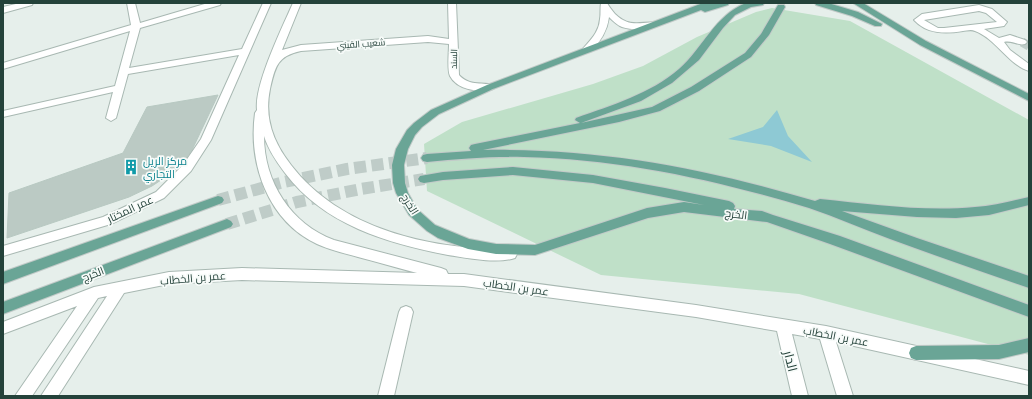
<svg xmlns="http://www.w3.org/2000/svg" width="1032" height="399" viewBox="0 0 1032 399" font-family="'Public Sans',Cairo,sans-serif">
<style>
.green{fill:#bfe0c8}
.water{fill:#8ec9d4}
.building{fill:#bbcac4;stroke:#b8c9c2}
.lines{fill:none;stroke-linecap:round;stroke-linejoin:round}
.minor-tunnel{stroke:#bfccc8;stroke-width:9;stroke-dasharray:9 4.5;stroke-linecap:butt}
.major-tunnel{stroke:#bfccc8;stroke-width:12;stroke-dasharray:12 5.5;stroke-linecap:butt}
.minor-casing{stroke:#a8b8b2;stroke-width:2}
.major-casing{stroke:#c2cac8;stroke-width:2}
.minor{fill:#fff;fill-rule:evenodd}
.major{fill:#6aa596;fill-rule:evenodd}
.labels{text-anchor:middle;stroke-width:3.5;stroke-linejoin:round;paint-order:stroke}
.far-street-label{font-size:9px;fill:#24423a;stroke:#f7fbf9}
.culture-label{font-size:11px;fill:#0d838f;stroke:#f7fbf9;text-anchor:start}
.street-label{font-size:11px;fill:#24423a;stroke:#f7fbf9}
.near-street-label{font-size:13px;fill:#24423a;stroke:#f7fbf9}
</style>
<rect width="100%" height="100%" fill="#e6efeb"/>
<path class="green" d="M772 8 850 21 1029 120V355L799 294 601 275 427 191 424 144 462 122 593 84 643 66 697 37 756 12Z"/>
<path class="water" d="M777 110 788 136 812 162 771 146 728 139 763 127Z"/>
<path class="building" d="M218 95 192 150 182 164 170 174 152 186 129 197 7 238 9 193 123 153 147 107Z"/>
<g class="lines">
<path class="minor-tunnel" d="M1022 42 1029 46"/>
<g class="major-tunnel">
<path d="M218 200 284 182 347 169 427 158"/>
<path d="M227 224 297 202 361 189 424 179"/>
</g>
<defs>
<g id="minor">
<path d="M20 3H33L32 5 3 13V7Z"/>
<path d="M127 3H135L140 23 208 3H221L220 5 140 28 129 68 242 49 263 3H271L211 140 191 171 164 198 111 224 3 256V246L103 217 156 192 183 165 201 139 239 55 128 74 116 118 111 121 106 118 113 92 3 117V111L115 86 130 31 3 69V63L131 25Z"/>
<path d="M293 3H301L282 50 301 45 428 36 449 39 448 3H456L459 75C469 86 480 82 493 85L495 87 493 89C480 93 457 90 450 76 447 70 449 52 449 44L428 42 301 51C277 56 275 67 270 89 264 118 273 142 291 165 341 230 432 250 510 249L515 250 517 254 515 258C497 264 467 258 448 255 387 243 324 225 285 173 276 161 268 149 264 136 264 182 291 224 334 240L441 268 446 270 448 274H464L696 305 826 326 1029 371V385L836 342 853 396H837L820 339 792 334 808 396H792L777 331 696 317 464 286 242 280 169 284 124 293 58 396H41L107 296 98 298 32 396H15L77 306 3 334V322L94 287 169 272 242 268 417 273C397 268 378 262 358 257 344 253 330 250 317 244 268 221 248 164 255 113L257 110C254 85 282 28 293 3Z"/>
<path d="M601 3H607C609 7 612 10 615 14 633 32 649 17 657 25 650 31 631 30 622 27 617 25 613 21 609 17 607 32 600 42 590 52H584L582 50C590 40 599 33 600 19 601 14 600 8 601 3Z"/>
<path d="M979 5 992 9 1007 22 1004 26 984 29 999 38 1010 35 1025 40 1027 42 1025 44C1018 46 1012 40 1004 42L1010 50 1029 64V71C1010 66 995 38 975 31 971 29 966 31 963 31 945 34 927 34 914 20L922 14ZM979 11 986 13 997 22 944 28H938L924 20Z"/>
<path d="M406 306 411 308 413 312 394 396H378L399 312 401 308Z"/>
</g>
<g id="major">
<path d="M703 3H729L728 5 705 12 701 10 493 89 439 114 422 127 415 135 408 149 404 165 405 183 408 193 417 209 435 225 469 239 496 244 535 245 647 208 684 202 704 205 593 183 513 175 443 180 424 183 420 182 418 179 420 176 443 172 513 167 593 175 665 188 729 201 733 203 735 206 734 209 762 211 773 215 840 236 1029 305V317L830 244 767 222 684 212 648 218 535 255 496 254 468 249 438 238 427 231 409 215 396 193 393 183 392 165 396 149 407 130 414 123 431 110 487 85Z"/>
<path d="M746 3H764L763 5 751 7 735 15 723 28 699 60 672 83 641 101 581 123 652 107 691 87 745 53 761 34 778 5H784L785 7 769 35 751 57 699 91 660 111 619 122 483 150C600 148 704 168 815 201L820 199C871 204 924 212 975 207 993 206 1011 201 1029 197V205L989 215 956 218 917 217 842 211 917 238 1029 276V288C983 272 936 256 890 239 863 229 836 217 809 208 716 180 621 159 524 157 491 156 459 159 427 162L423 161 421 158 423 155 427 154 471 151 469 148 471 145 475 144 580 123 575 120 576 118C612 105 650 94 679 69 703 48 715 15 746 3Z"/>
<path d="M815 3H828L858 12 882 24 881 26H875L852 16 816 5Z"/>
<path d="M853 3H863L926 41 1029 94V101L920 45Z"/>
<path d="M218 196 222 197 224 200 222 203 3 284V272Z"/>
<path d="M227 219 231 221 233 224 231 227 3 314V302Z"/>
<path d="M1029 338V352L999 359 916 360 911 358 909 353 911 348 916 346 999 345Z"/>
</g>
</defs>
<use href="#minor" class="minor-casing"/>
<use href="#major" class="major-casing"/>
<use href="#minor" class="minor"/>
<use href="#major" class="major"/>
</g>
<defs>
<symbol id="building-bare" viewBox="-9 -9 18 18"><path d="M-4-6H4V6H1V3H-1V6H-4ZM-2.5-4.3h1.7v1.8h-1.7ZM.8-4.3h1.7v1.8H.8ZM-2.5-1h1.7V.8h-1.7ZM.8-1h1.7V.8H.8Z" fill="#0f9aa8" stroke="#f7fbf9" stroke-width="2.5" paint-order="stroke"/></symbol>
</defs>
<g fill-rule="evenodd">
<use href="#building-bare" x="120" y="156" width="22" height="22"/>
</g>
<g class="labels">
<g class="far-street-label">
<text transform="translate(361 44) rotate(-4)" y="3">شعيب القيني</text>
<text transform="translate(454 59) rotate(-89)" y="3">السند</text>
</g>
<g class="culture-label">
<text x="143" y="165">مركز الريل<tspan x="143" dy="13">التجاري</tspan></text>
</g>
<g class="street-label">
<text transform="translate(410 204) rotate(58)" y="4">الخرج</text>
<text transform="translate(130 209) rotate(-25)" y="4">عمر المختار</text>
<text transform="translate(736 214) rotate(7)" y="4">الخرج</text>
<text transform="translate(93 274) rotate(-21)" y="4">الخرج</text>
<text transform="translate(193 278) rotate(-5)" y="4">عمر بن الخطاب</text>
<text transform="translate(516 287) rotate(8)" y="4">عمر بن الخطاب</text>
<text transform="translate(836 336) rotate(11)" y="4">عمر بن الخطاب</text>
</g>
<g class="near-street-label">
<text transform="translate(791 361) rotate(76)" y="5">الدار</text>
</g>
</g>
<rect width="1032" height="399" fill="none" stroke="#24423a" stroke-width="8"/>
</svg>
